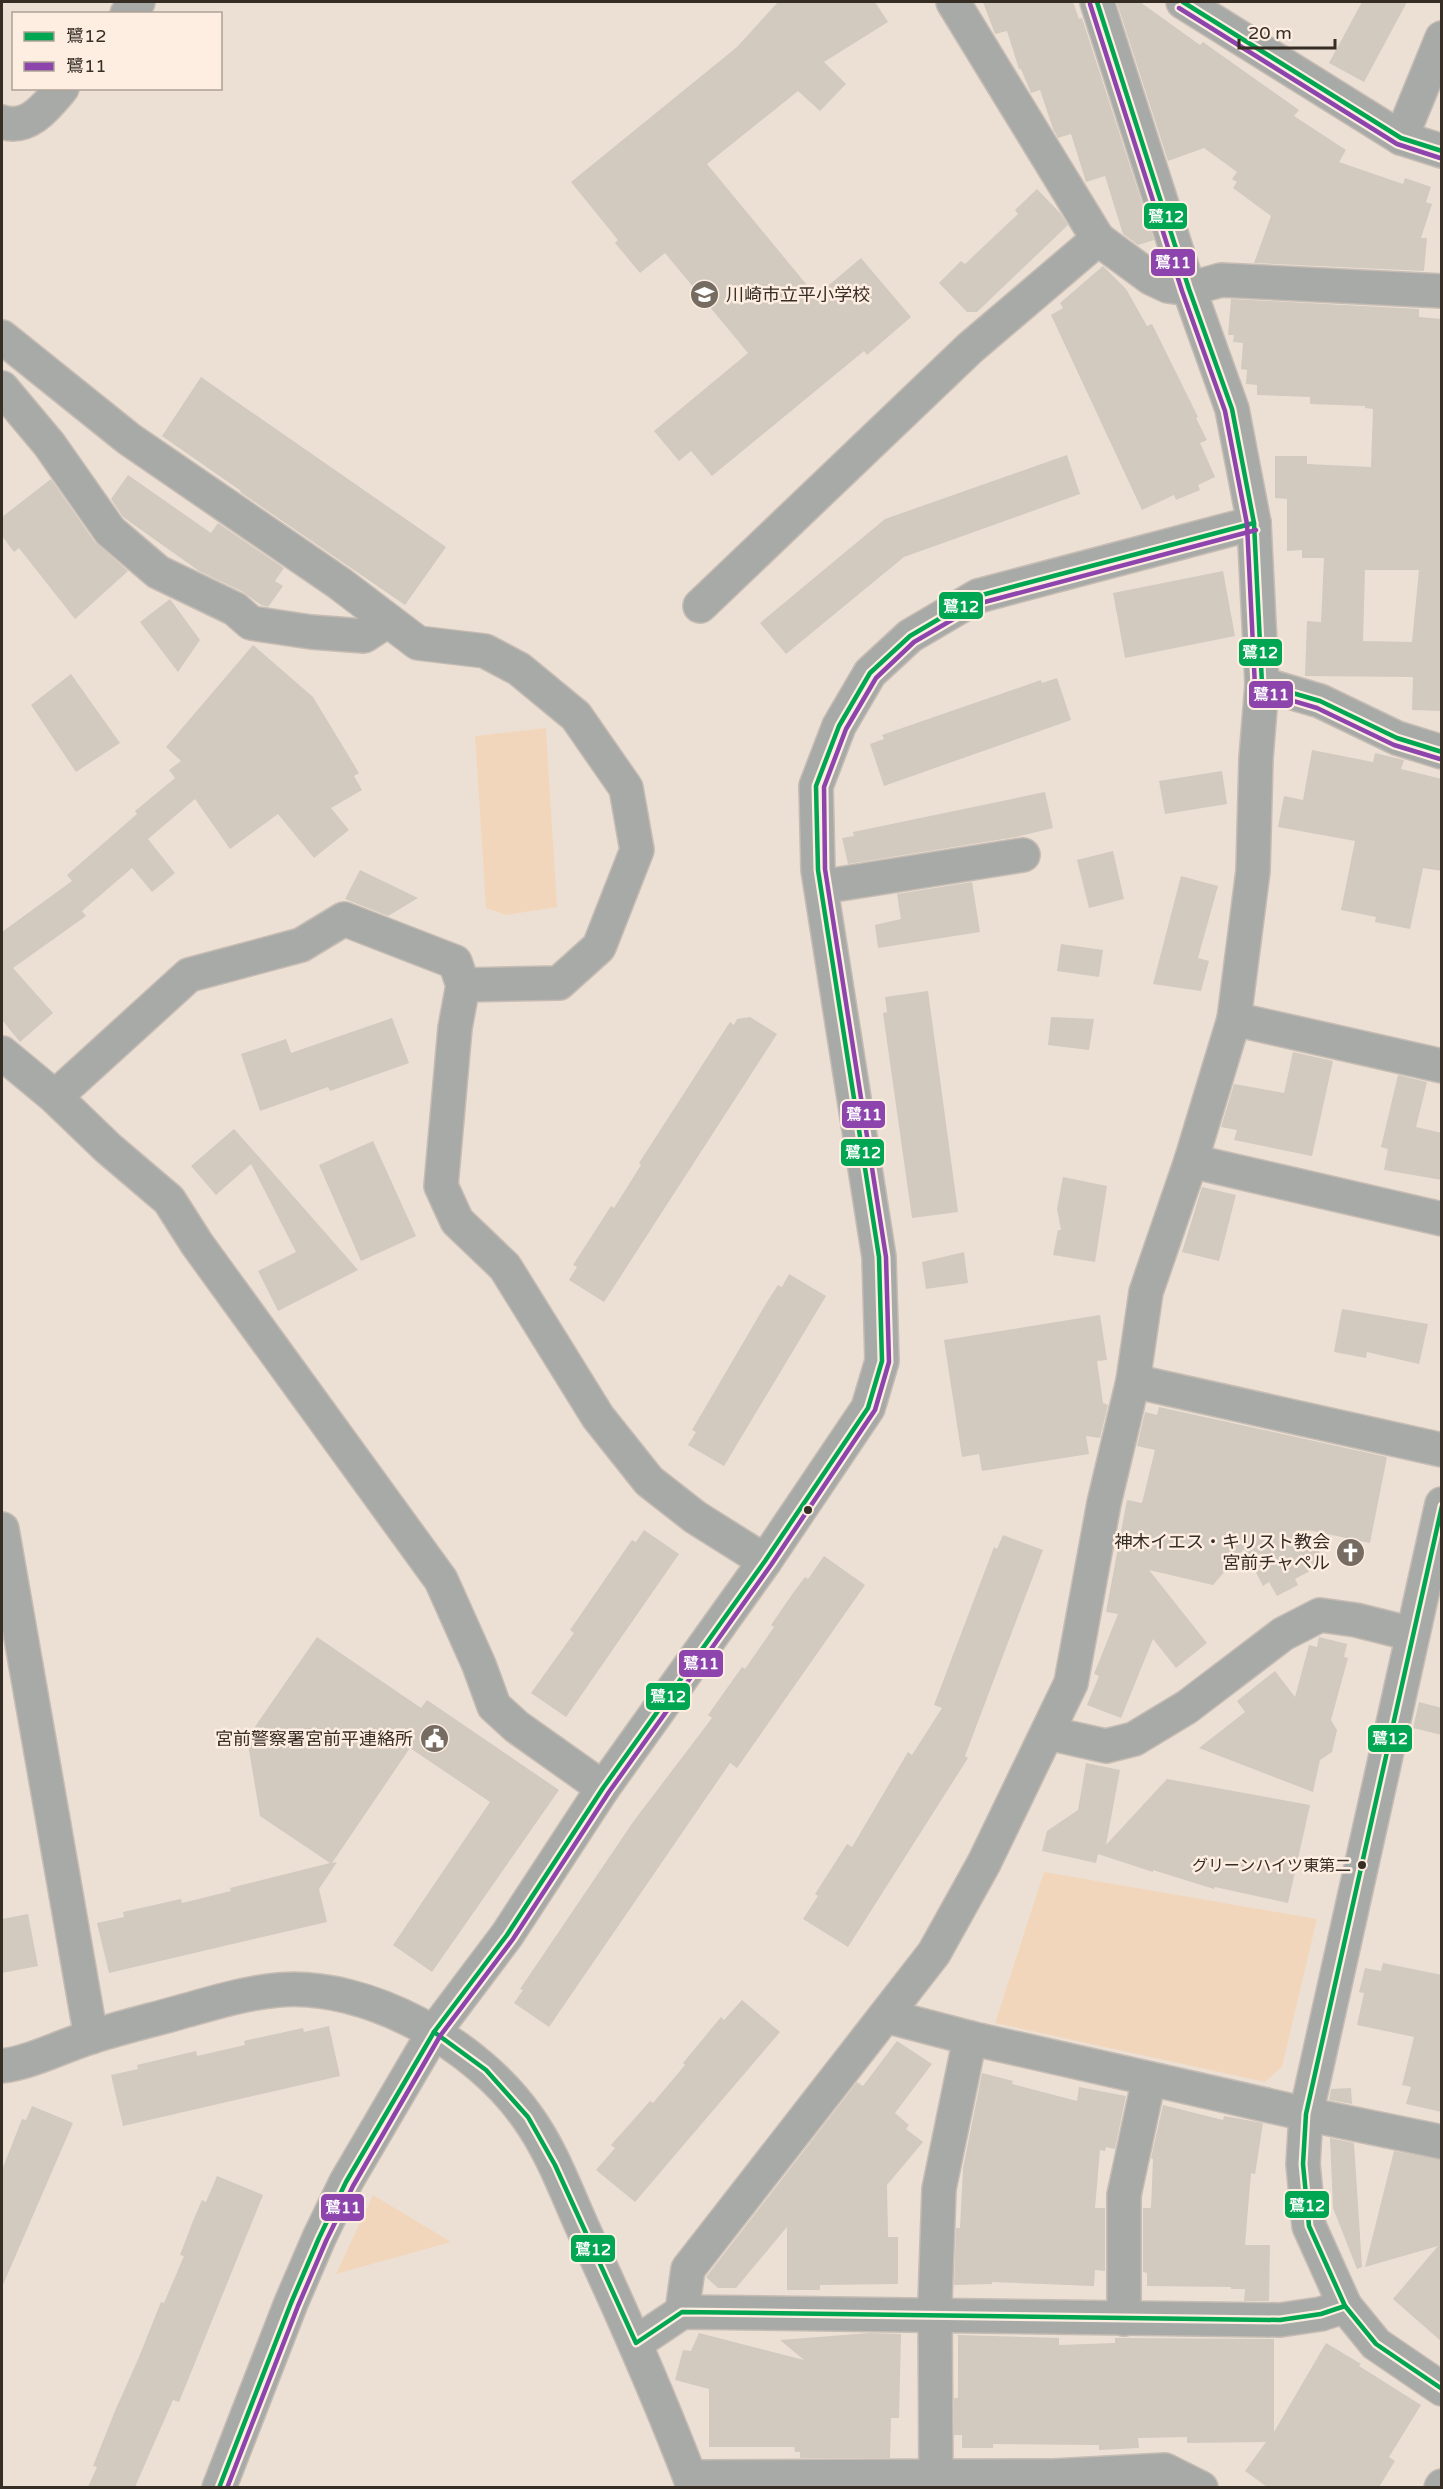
<svg xmlns="http://www.w3.org/2000/svg" width="1443" height="2489" viewBox="0 0 1443 2489" font-family="'Varela Round','Noto Sans JP',sans-serif">
<style>
.green{fill:#f2d6bb}
.building{fill:#d2c9bf;fill-rule:evenodd}
.lines{fill:none;stroke-linecap:round;stroke-linejoin:round}
.minor-casing{stroke:#c6bcb3;stroke-width:36}
.tertiary-casing{stroke:#c6bcb3;stroke-width:36}
.minor{stroke:#a8aaa8;stroke-width:33}
.tertiary{stroke:#a8aaa8;stroke-width:33}
.bus-1-casing{stroke:#fdeee1;stroke-width:9}
.bus-2-casing{stroke:#fdeee1;stroke-width:9}
.bus-1{stroke:#00a651;stroke-width:4.5}
.bus-2{stroke:#8e44ad;stroke-width:4.5}
.bus-dot{fill:#362d25;stroke:#fdeee1;stroke-width:2}
.labels{text-anchor:middle;stroke-width:5;stroke-linejoin:round;paint-order:stroke}
.bus-label{font-size:16px;fill:#362d25;stroke:#fdeee1;text-anchor:end}
.poi-label{font-size:18px;fill:#362d25;stroke:#fdeee1;text-anchor:end}
.line-badge{stroke:#fdeee1;stroke-width:2}
.badge-label{font-size:16px;text-anchor:middle;font-weight:bold;fill:#fff}
</style>
<rect width="100%" height="100%" fill="#ece0d4"/>
<g class="green">
<path d="M546 728 557 907 506 915 486 908 475 736Z"/>
<path d="M1044 1872 1317 1919 1282 2067 1265 2082 995 2023Z"/>
<path d="M373 2195 451 2242 336 2274Z"/>
</g>
<g class="building">
<path d="M778 2H875L888 22 824 62 846 84 820 111 798 91 707 164 816 296 861 258 911 317 867 355 864 351 712 476 691 451 679 461 654 431 748 353 665 253 640 273 615 243 618 240 571 182 737 47Z"/>
<path d="M983 2H1073L1079 19 1082 18 1154 240 1138 245 1123 234 1105 176 1086 182 1071 134 1058 138 1053 129 1040 90 1031 93 1021 69H1019L1007 31 995 34Z"/>
<path d="M1120 2H1140L1200 45 1203 42 1299 110 1294 116 1346 150 1339 162 1403 184 1405 178 1431 187 1426 202 1432 204 1421 238H1427L1424 271 1254 263 1271 216 1233 188 1237 182 1232 179 1237 172 1204 148 1168 161 1117 3Z"/>
<path d="M1362 2H1407L1364 82 1329 63Z"/>
<path d="M1037 189 1060 213 1068 225 977 312H967L939 283 961 261 965 264 1018 214 1015 210Z"/>
<path d="M1103 266 1126 289 1147 326 1152 324 1198 417 1196 418 1207 440 1200 443 1215 477 1198 485 1200 490 1176 500 1174 495 1142 510 1051 315 1063 308 1060 303Z"/>
<path d="M1231 299 1419 309V317L1442 319V711L1412 710 1413 677 1305 676 1307 621 1321 622 1324 558H1302V550L1287 551V499L1275 498V456H1307V464L1371 467 1373 409 1365 408V406L1310 404V397L1257 395V385L1246 384 1247 370 1241 369 1243 343 1233 342 1234 335H1228ZM1365 570H1419L1412 642 1363 641Z"/>
<path d="M201 377 446 547 405 605 240 492 241 491 162 436Z"/>
<path d="M1067 455 1080 494 904 557 786 654 760 623 885 519Z"/>
<path d="M128 475 211 533 218 523 284 568 275 581 283 586 268 607 261 605 243 592 199 571 123 517 111 499Z"/>
<path d="M51 479 95 542 128 571 75 619 19 548 14 552 2 536V517Z"/>
<path d="M1223 571 1235 636 1125 658 1113 593Z"/>
<path d="M170 599 200 640 178 672 140 622Z"/>
<path d="M253 645 313 697 359 773 354 776 362 790 331 808 349 830 314 858 278 814 230 849 195 799 148 839 175 873 152 892 132 868 82 911 86 916 13 968 53 1013 20 1042 2 1020V932L72 881 67 875 137 814 135 811 175 778 169 770 181 761 166 747Z"/>
<path d="M71 674 120 743 76 772 31 705Z"/>
<path d="M1057 678 1071 720 884 786 870 744 884 739 882 735 1041 680 1042 683Z"/>
<path d="M1312 750 1373 762 1375 753 1404 760 1401 769 1442 779V871L1423 868 1410 929 1375 922 1376 917 1341 910 1355 841 1278 827 1284 796 1303 800Z"/>
<path d="M1222 771 1227 804 1165 814 1159 781Z"/>
<path d="M1045 792 1053 828 1016 837 848 864 842 838 854 836 853 832Z"/>
<path d="M1113 851 1124 899 1089 908 1077 860Z"/>
<path d="M360 870 418 898 388 916 345 899Z"/>
<path d="M1181 876 1218 886 1198 958 1209 961 1201 991 1153 984Z"/>
<path d="M972 882 980 932 878 948 875 925 901 919 897 894Z"/>
<path d="M1061 944 1103 950 1099 977 1057 971Z"/>
<path d="M928 991 958 1212 912 1218 883 1013 887 1012 885 997Z"/>
<path d="M750 1017 777 1034 604 1302 569 1280 577 1267 573 1265 611 1206 614 1208 641 1165 639 1163 730 1022 734 1025 737 1019Z"/>
<path d="M1051 1017 1094 1019 1089 1050 1048 1045Z"/>
<path d="M392 1018 409 1063 330 1091 328 1087 260 1111 241 1054 286 1039 291 1053Z"/>
<path d="M1293 1052 1333 1061 1312 1156 1234 1140 1237 1130 1221 1127 1234 1084 1284 1093Z"/>
<path d="M1398 1075 1427 1082 1416 1127 1442 1133V1180L1384 1170 1388 1149 1381 1147Z"/>
<path d="M234 1129 259 1157 358 1270 278 1311 258 1271 296 1252 251 1164 216 1195 191 1166Z"/>
<path d="M373 1141 416 1236 361 1261 319 1165Z"/>
<path d="M1063 1177 1107 1186 1095 1262 1053 1255 1058 1230H1061L1057 1209Z"/>
<path d="M1202 1187 1236 1195 1219 1261 1182 1252Z"/>
<path d="M964 1252 968 1283 926 1289 922 1262Z"/>
<path d="M789 1274 826 1296 724 1466 688 1445 696 1432 692 1430 767 1302 778 1285 782 1287Z"/>
<path d="M1342 1309 1428 1324 1419 1364 1367 1352 1366 1358 1334 1352Z"/>
<path d="M1100 1315 1107 1360 1097 1361 1103 1403 1108 1405 1100 1438 1086 1436 1089 1454 982 1471 979 1454 962 1457 944 1340Z"/>
<path d="M1159 1407 1387 1457 1370 1543 1308 1530 1325 1563 1295 1579 1298 1585 1277 1596 1269 1582 1263 1586 1244 1549 1213 1585 1149 1570 1207 1643 1176 1668 1153 1639 1121 1718 1087 1705 1099 1676 1094 1674 1118 1614 1106 1612 1127 1500 1142 1503 1155 1450 1137 1446 1145 1412 1157 1415Z"/>
<path d="M644 1530 679 1554 566 1717 531 1693 574 1633 570 1630 632 1540 636 1542Z"/>
<path d="M1003 1535 1043 1550 965 1756 968 1758 848 1947 803 1919 818 1896 815 1894 847 1844 852 1847 908 1752 912 1755 942 1708 934 1705 994 1547 997 1549Z"/>
<path d="M824 1556 865 1585 737 1768 730 1763 549 2027 514 2003 523 1990 520 1989 633 1822 712 1718 708 1715 742 1667 745 1669 774 1627 771 1625 793 1593 805 1577 808 1579Z"/>
<path d="M317 1637 421 1708 427 1700 559 1790 432 1972 393 1945 490 1802 410 1748 332 1863 337 1862 319 1889 327 1922 109 1973 97 1923 124 1917 123 1912 181 1899 182 1903 231 1891 230 1888 330 1863 260 1816 247 1738Z"/>
<path d="M1319 1637 1347 1644 1344 1657 1348 1658 1331 1720 1337 1730 1332 1752 1320 1760 1313 1792 1199 1748 1245 1712 1237 1701 1275 1671 1295 1697 1309 1645 1317 1647Z"/>
<path d="M1419 1702 1442 1708V1735L1413 1728Z"/>
<path d="M1086 1763 1120 1770 1106 1845 1167 1779 1310 1805 1288 1903 1215 1887 1214 1889 1153 1870V1872L1098 1854 1096 1863 1042 1851 1047 1831 1078 1810Z"/>
<path d="M28 1914 38 1966 2 1973V1919Z"/>
<path d="M1383 1963 1442 1975V2112L1406 2104 1411 2087 1402 2085 1414 2037 1357 2025 1364 1993 1359 1992 1365 1968 1381 1971Z"/>
<path d="M742 2000 780 2032 635 2202 596 2170 615 2148 611 2145 650 2101 653 2103 685 2065 683 2063 721 2017 724 2020Z"/>
<path d="M329 2026 340 2076 123 2126 111 2075 138 2069 137 2065 196 2051 197 2056 245 2045 244 2041 303 2028 304 2032Z"/>
<path d="M897 2041 932 2064 895 2113 909 2125 906 2129 923 2142 887 2185 888 2237H898V2284L820 2285V2290H787V2227L736 2288H718L706 2277 857 2082 863 2086Z"/>
<path d="M982 2073 1013 2081 1012 2084 1077 2101 1079 2087 1126 2096 1115 2149 1106 2147 1105 2151 1100 2150 1095 2208H1105V2271L1095 2270 1094 2286 992 2282V2284L954 2285 956 2228H960L963 2168Z"/>
<path d="M1351 2088 1352 2104 1329 2100 1331 2089Z"/>
<path d="M1163 2105 1223 2120 1224 2116 1263 2123 1255 2174 1251 2173 1245 2245H1270L1269 2301H1244L1245 2289H1231V2287L1147 2286V2273L1143 2272V2208H1151L1153 2159 1151 2158Z"/>
<path d="M32 2106 73 2123 2 2287V2170L22 2119 26 2120Z"/>
<path d="M1330 2138 1354 2143 1362 2267 1357 2269 1333 2208Z"/>
<path d="M1394 2151 1442 2160V2342L1393 2299 1438 2246 1365 2267Z"/>
<path d="M217 2176 263 2195 179 2402 173 2400 135 2487H88L97 2467 93 2466 115 2411 139 2357 161 2302 164 2303 184 2256 180 2255 193 2221 202 2200 206 2202Z"/>
<path d="M699 2333 804 2360 780 2340 870 2333 901 2334 899 2418H891L890 2458H800V2452H795L794 2447H709V2389L675 2380 683 2350 691 2351Z"/>
<path d="M958 2335 1059 2338V2345L1115 2343V2338L1274 2339V2432L1326 2343 1361 2364 1359 2366 1421 2405 1389 2457 1395 2461 1379 2487H1267L1245 2471 1266 2442 1187 2443V2437L1138 2438 1139 2448 1099 2450V2445L993 2444V2448H962V2435H954V2398H958Z"/>
</g>
<g class="lines">
<defs>
<g id="minor">
<path d="M953 2 1098 239 1151 278 1168 286 1189 289 1221 280 1442 291"/>
<path d="M1097 2 1189 289"/>
<path d="M127 14 138 2"/>
<path d="M2 122C28 131 47 106 62 88"/>
<path d="M1401 138 1442 38"/>
<path d="M2 337 129 439 339 583 418 643 485 651 519 669 576 716 626 788 637 850 599 947 559 983 463 985"/>
<path d="M2 388 49 444 110 531 158 572 235 609 251 623 311 632 364 636 387 621"/>
<path d="M700 606 970 348 1098 239"/>
<path d="M1262 684 1320 701 1397 738 1442 752"/>
<path d="M821 887 1023 855"/>
<path d="M1234 1019 1442 1066"/>
<path d="M2 1053 55 1097 108 1148 169 1200 197 1244 441 1580 479 1665 494 1706 517 1727 603 1788"/>
<path d="M55 1097 189 975 301 945 344 919 455 962 463 985 455 1028 441 1186 457 1221 505 1267 598 1417 649 1481 695 1517 765 1561"/>
<path d="M1191 1161 1442 1219"/>
<path d="M1133 1381 1442 1450"/>
<path d="M2 1529 91 2037"/>
<path d="M1048 1733 1106 1746 1134 1739 1187 1707 1283 1634 1320 1615 1356 1620 1412 1634"/>
<path d="M886 2016 970 2038 1306 2114 1442 2142"/>
<path d="M1124 2319V2195L1149 2079"/>
<path d="M636 2343 682 2312 1280 2320 1321 2314 1345 2306"/>
<path d="M690 2477 1053 2476 1165 2470 1201 2488"/>
<path d="M936 2488 935 2302 939 2189 970 2038"/>
<path d="M1441 2488 1442 2486"/>
</g>
<g id="tertiary">
<path d="M1183 2 1401 138 1442 151"/>
<path d="M1442 1504 1306 2114 1303 2164 1309 2226 1345 2306 1376 2344 1442 2389"/>
<path d="M2 2066C32 2062 62 2046 91 2037 119 2028 148 2021 177 2013 210 2004 243 1993 278 1990 367 1982 478 2045 528 2118 553 2153 567 2194 585 2233 624 2317 661 2401 694 2488"/>
<path d="M682 2312 688 2269 934 1953 984 1863 1071 1683 1104 1503 1133 1381 1146 1292 1191 1161 1234 1019 1253 871 1256 758 1262 684 1254 523 1232 409 1189 289"/>
<path d="M219 2488 291 2303 319 2238 346 2182 434 2032 507 1935 603 1788 765 1561 868 1408 882 1361 879 1257 818 870 816 786 839 726 870 673 910 636 978 596 1254 523"/>
</g>
</defs>
<use href="#minor" class="minor-casing"/>
<use href="#tertiary" class="tertiary-casing"/>
<use href="#minor" class="minor"/>
<use href="#tertiary" class="tertiary"/>
<defs>
<g id="bus-1">
<path d="M1097 2 1189 289 1232 409 1254 523 1262 684 1320 701 1397 738 1442 752"/>
<path d="M1183 2 1401 138 1442 151"/>
<path d="M1442 1506 1306 2114 1303 2164 1309 2226 1345 2306 1376 2344 1442 2389"/>
<path d="M434 2032 486 2070 528 2117 555 2165 636 2343 682 2312 1280 2320 1321 2314 1345 2306"/>
<path d="M219 2488 291 2303 319 2238 346 2182 434 2032 507 1935 603 1788 765 1561 868 1408 882 1361 879 1257 818 870 816 786 839 726 870 673 910 636 978 596 1254 523"/>
</g>
<g id="bus-2">
<path d="M1090 4 1182 291 1225 411 1247 524 1255 687 1260 691 1317 708 1394 745 1440 759"/>
<path d="M1179 8 1397 144 1440 158"/>
<path d="M227 2488 298 2306 326 2241 353 2186 440 2036 513 1939 609 1792 771 1565 875 1410 889 1362 886 1257 825 869 824 787 846 729 876 678 914 642 981 603 1256 530"/>
</g>
</defs>
<use href="#bus-1" class="bus-1-casing"/>
<use href="#bus-2" class="bus-2-casing"/>
<use href="#bus-1" class="bus-1"/>
<use href="#bus-2" class="bus-2"/>
</g>
<defs>
<symbol id="school-disc" viewBox="-11 -11 22 22"><circle r="9.5" fill="#766c62" stroke="#fdeee1"/><path d="M0-5L7-2L0 1L-7-2ZM-4 1L0 2.5L4 1V4Q0 6-4 4Z" fill="#fff"/></symbol>
<symbol id="church-disc" viewBox="-11 -11 22 22"><circle r="9.5" fill="#766c62" stroke="#fdeee1"/><path d="M-1.2-6h2.4v3.5h3.3v2.4h-3.3V6h-2.4V-.1h-3.3v-2.4h3.3Z" fill="#fff"/></symbol>
<symbol id="civic-disc" viewBox="-11 -11 22 22"><circle r="9.5" fill="#766c62" stroke="#fdeee1"/><path d="M-.6-6.5H3V-4.5H.6V-3L4-1V1h2V6H-6V1h2V-1L-.6-3ZM-1.2 2.5V6h2.4V2.5Z" fill="#fff"/></symbol>
</defs>
<g fill-rule="evenodd">
<use href="#school-disc" x="688" y="278" width="33" height="33"/>
<use href="#church-disc" x="1334" y="1536" width="33" height="33"/>
<use href="#civic-disc" x="418" y="1722" width="33" height="33"/>
</g>
<g class="bus-dot">
<circle cx="808" cy="1510" r="5"/>
<circle cx="1362" cy="1865" r="5"/>
</g>
<g class="labels">
<g class="bus-label">
<text x="1351" y="1871">グリーンハイツ東第二</text>
</g>
<g class="poi-label">
<text x="726" y="301" text-anchor="start">川崎市立平小学校</text>
<text x="1330" y="1548">神木イエス・キリスト教会<tspan x="1330" dy="21">宮前チャペル</tspan></text>
<text x="413" y="1745">宮前警察署宮前平連絡所</text>
</g>
</g>
<g class="line-badge">
<rect x="1143" y="202" width="45" height="28" rx="6" fill="#00a651"/>
<rect x="1150" y="248" width="46" height="29" rx="6" fill="#8e44ad"/>
<rect x="938" y="591" width="46" height="29" rx="6" fill="#00a651"/>
<rect x="1238" y="638" width="45" height="29" rx="6" fill="#00a651"/>
<rect x="1248" y="680" width="46" height="29" rx="6" fill="#8e44ad"/>
<rect x="841" y="1100" width="45" height="29" rx="6" fill="#8e44ad"/>
<rect x="840" y="1138" width="45" height="29" rx="6" fill="#00a651"/>
<rect x="678" y="1649" width="46" height="29" rx="6" fill="#8e44ad"/>
<rect x="645" y="1682" width="46" height="29" rx="6" fill="#00a651"/>
<rect x="1367" y="1724" width="46" height="29" rx="6" fill="#00a651"/>
<rect x="1284" y="2190" width="46" height="29" rx="6" fill="#00a651"/>
<rect x="320" y="2193" width="45" height="29" rx="6" fill="#8e44ad"/>
<rect x="570" y="2234" width="46" height="29" rx="6" fill="#00a651"/>
</g>
<g class="badge-label">
<text x="1166" y="222">鷺12</text>
<text x="1173" y="268">鷺11</text>
<text x="961" y="612">鷺12</text>
<text x="1260" y="658">鷺12</text>
<text x="1271" y="700">鷺11</text>
<text x="864" y="1120">鷺11</text>
<text x="863" y="1158">鷺12</text>
<text x="701" y="1669">鷺11</text>
<text x="668" y="1702">鷺12</text>
<text x="1390" y="1744">鷺12</text>
<text x="1307" y="2211">鷺12</text>
<text x="343" y="2213">鷺11</text>
<text x="593" y="2255">鷺12</text>
</g>
<rect width="1443" height="2489" fill="none" stroke="#362d25" stroke-width="6"/>
<rect x="12" y="12" width="210" height="78" fill="#fdeee1" stroke="#ada196" stroke-width="1.5"/>
<rect x="24" y="32" width="30" height="9" fill="#00a651" stroke="#ada196" stroke-width="1.5"/>
<text x="66" y="42" font-size="18" fill="#362d25">鷺12</text>
<rect x="24" y="62" width="30" height="9" fill="#8e44ad" stroke="#ada196" stroke-width="1.5"/>
<text x="66" y="72" font-size="18" fill="#362d25">鷺11</text>
<path d="M1239 39v9h96v-9" fill="none" stroke="#362d25" stroke-width="3"/>
<text x="1248" y="39" font-size="18" fill="#362d25" stroke="#fdeee1" stroke-width="4.5" paint-order="stroke">20 m</text>
</svg>
